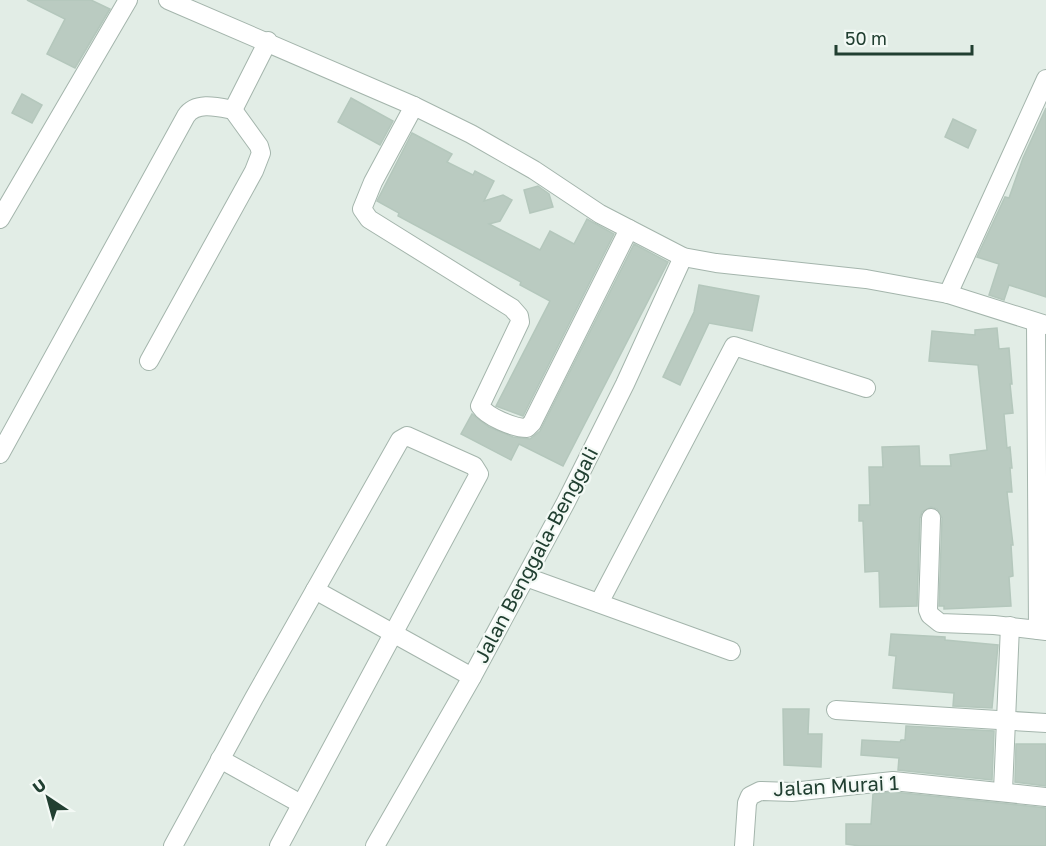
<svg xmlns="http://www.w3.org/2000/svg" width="1046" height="846" viewBox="0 0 1046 846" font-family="'Golos Text',sans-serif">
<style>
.building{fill:#bacbc1;stroke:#b4c7bc;stroke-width:1.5}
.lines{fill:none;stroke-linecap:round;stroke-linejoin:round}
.street-casing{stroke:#a4b5ac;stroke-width:20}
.street{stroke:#fff;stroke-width:18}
.labels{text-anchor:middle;stroke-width:4.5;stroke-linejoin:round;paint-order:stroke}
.street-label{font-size:20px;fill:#213f31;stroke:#f3f9f5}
</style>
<rect width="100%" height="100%" fill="#e2ede6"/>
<g class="building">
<path d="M27 0H91L110 9 75 68 47 54 65 19Z"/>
<path d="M22 94 42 105 32 123 12 113Z"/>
<path d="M351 98 393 121 380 145 338 122Z"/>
<path d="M1046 108V297L1009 285 1004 300 989 295 999 264 977 257 1005 197 1009 198 1023 158Z"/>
<path d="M953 119 976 130 968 148 945 137Z"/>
<path d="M412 133 452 154 447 162 473 175 475 171 494 181 484 201 503 195 512 200 500 221 489 224 540 250 550 231 574 244 587 219 614 234 523 416 496 406 550 301 520 285 521 282 398 216 399 213 377 201Z"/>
<path d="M538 186 549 194 553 207 530 213 524 190Z"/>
<path d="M634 244 668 262 563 466 519 444 511 460 461 434 472 414 489 427 513 437 530 439 540 431Z"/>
<path d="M699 285 759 296 752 331 709 323 680 385 663 377 694 312Z"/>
<path d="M997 328 999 349 1009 348 1012 384H1010L1013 413 1004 414 1007 448 1010 447 1012 468H1010L1012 492H1007L1013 545H1011L1013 576 1009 577 1011 606 944 609V606H939L942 518 937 509 931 507 922 512 920 518 917 606 880 607 879 571 865 572 863 521H859V505H870L869 467H883L882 447 919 446 920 466H951L950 455 987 450 978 365 929 361 932 331 975 335V330Z"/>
<path d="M891 634 945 637V640L998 645 992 708 953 706 954 693 893 688 896 656 889 655Z"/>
<path d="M783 709H809L808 734H822L821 767 784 765Z"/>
<path d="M906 726 994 731 992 780 898 770 899 758 861 755 862 740 900 742 901 740H905Z"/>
<path d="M1016 744H1046V786L1015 782Z"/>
<path d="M893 792 1046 808V846H860L846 844V824H871L873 794Z"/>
</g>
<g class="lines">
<defs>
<g id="street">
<path d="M168 0 414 106 471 134 534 170 600 214 683 257 716 263 866 279 948 294 1046 325"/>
<path d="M414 106 373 182 362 209 369 219 512 308 519 316 520 322 480 406C487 417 514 428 527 428L532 423 629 229"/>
<path d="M0 219 128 0"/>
<path d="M948 294 1046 79"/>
<path d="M1036 323 1038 630 1046 631"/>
<path d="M149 361 254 171 261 153 259 146 233 110"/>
<path d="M0 454 186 116C196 101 218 107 233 110L268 41"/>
<path d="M931 518 928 610 930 615 940 623 994 625 1038 630"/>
<path d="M526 577 731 651"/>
<path d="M315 590 472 677"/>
<path d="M599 603 734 346 866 388"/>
<path d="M836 710 1046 723"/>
<path d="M220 759 301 804"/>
<path d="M1003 791 1010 626"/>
<path d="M173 846 254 698 400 440 407 436 474 466 479 474 279 846"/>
<path d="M375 846 472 677 566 502 625 384 683 257"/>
<path d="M744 846 747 803 750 796 760 791 792 792 893 781 1046 797"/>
</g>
</defs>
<use href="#street" class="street-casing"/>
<use href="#street" class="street"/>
</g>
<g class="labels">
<g class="street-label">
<text transform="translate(536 555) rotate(-62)" y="7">Jalan Benggala-Benggali</text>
<text transform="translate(836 786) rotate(-3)" y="7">Jalan Murai 1</text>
</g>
</g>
<g transform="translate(48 798) rotate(324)" stroke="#f3f9f5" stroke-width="4.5" paint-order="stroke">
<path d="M0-4.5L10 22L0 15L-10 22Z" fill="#213f31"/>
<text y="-9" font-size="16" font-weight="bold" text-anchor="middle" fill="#213f31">U</text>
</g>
<path d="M836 45v9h136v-9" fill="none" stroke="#213f31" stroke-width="3"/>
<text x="845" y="45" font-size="18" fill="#213f31" stroke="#f3f9f5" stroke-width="4.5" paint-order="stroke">50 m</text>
</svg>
